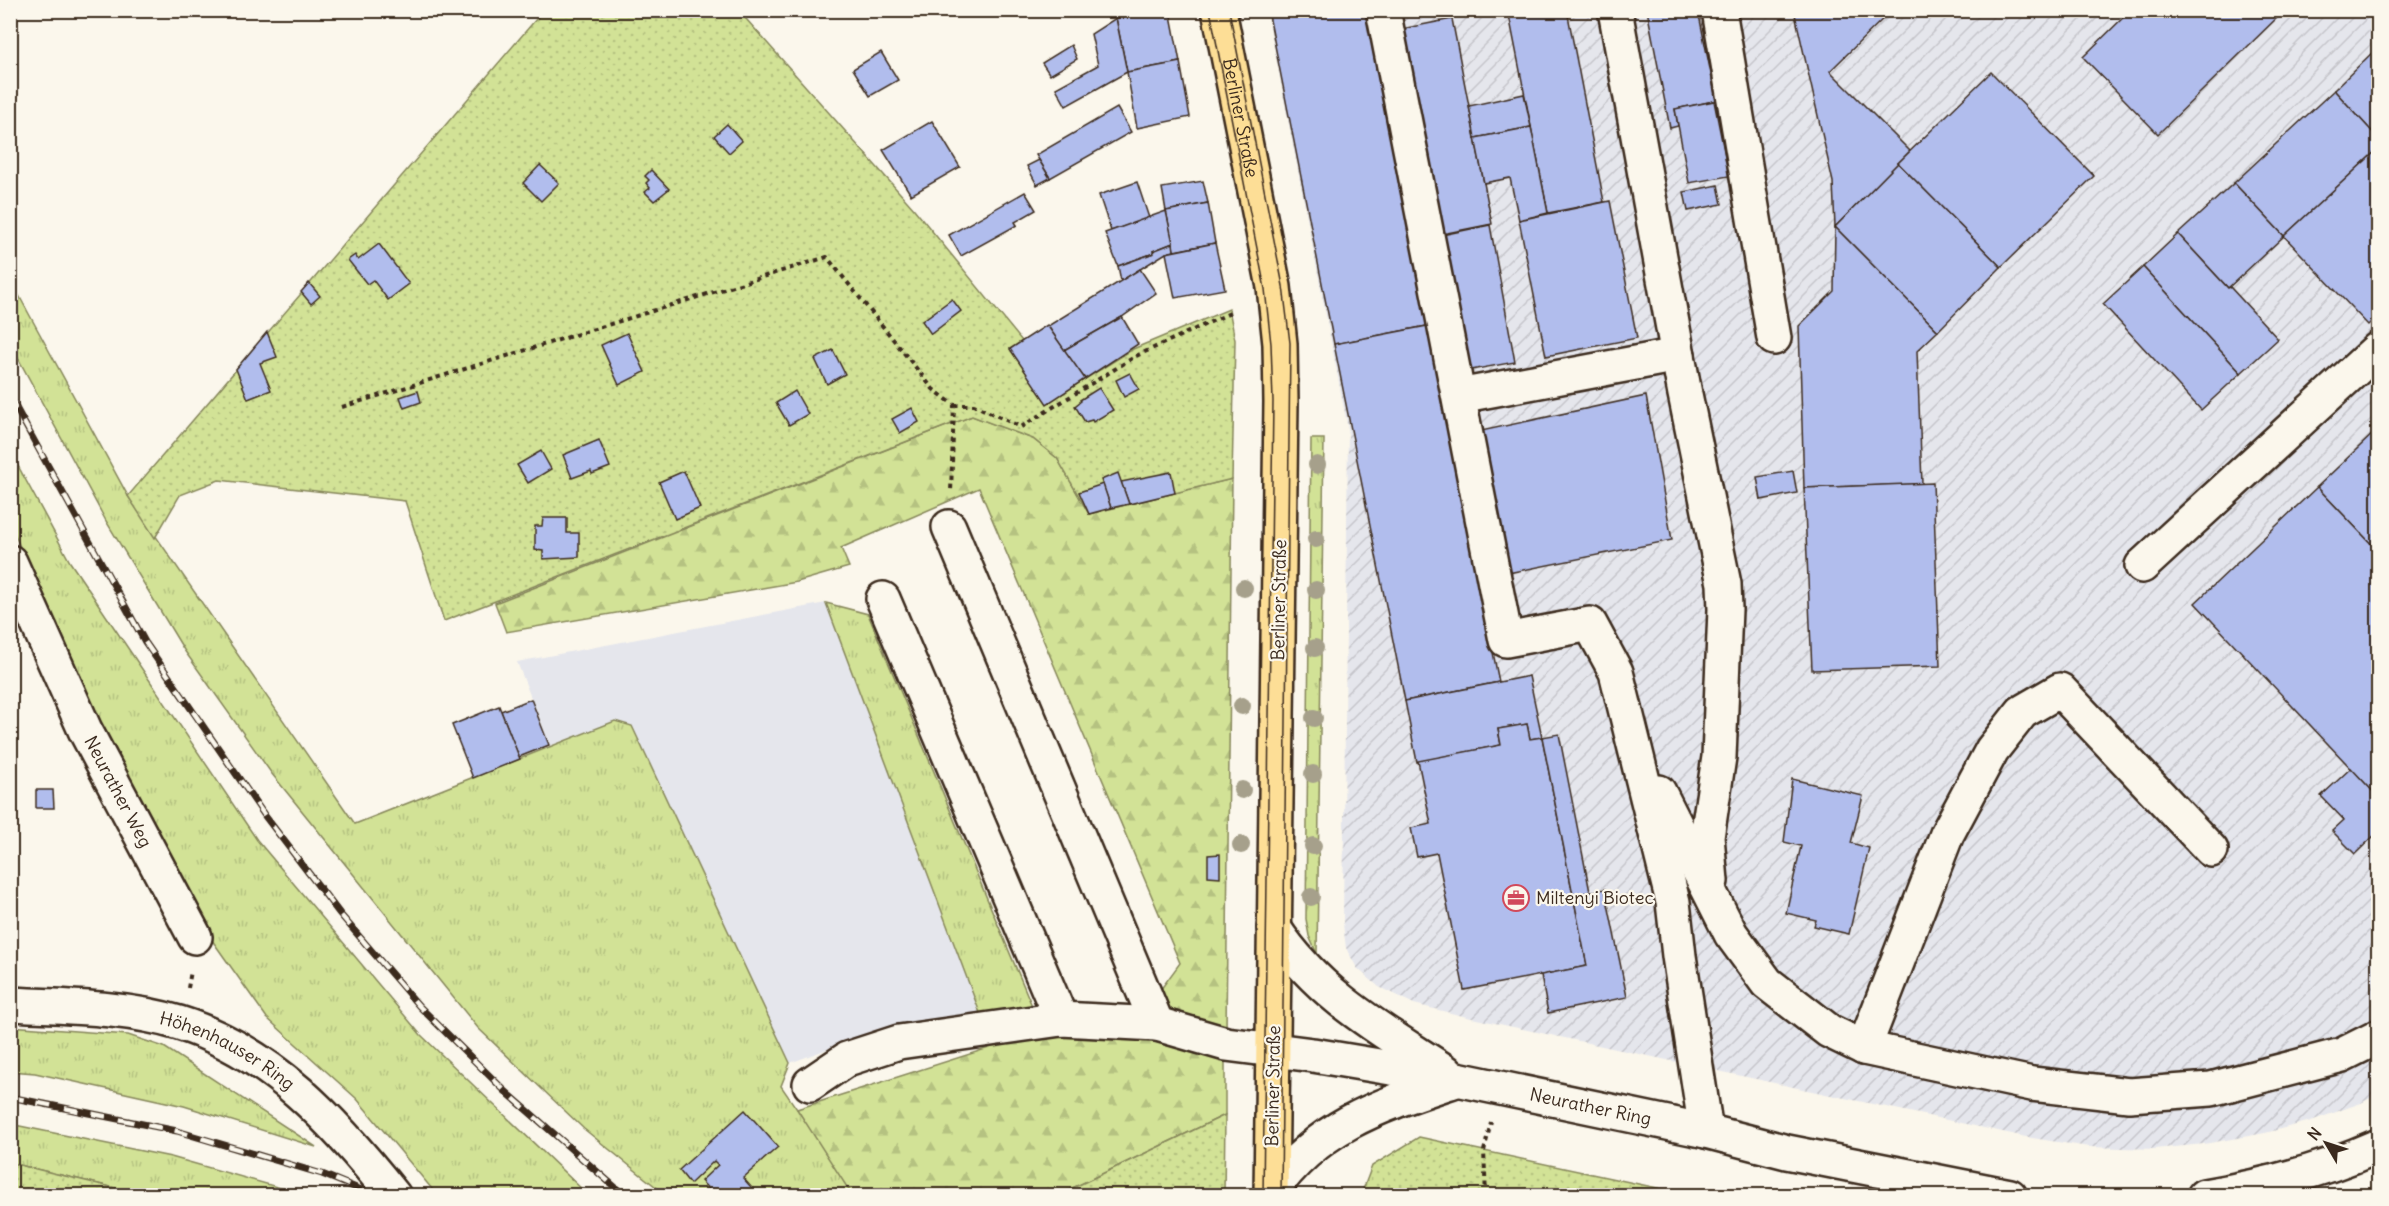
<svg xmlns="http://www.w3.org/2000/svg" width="2389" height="1206" viewBox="0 0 2389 1206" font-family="Delius,sans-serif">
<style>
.built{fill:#e5e6ec}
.industrial{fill:url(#industrial-furrows)}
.grass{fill:url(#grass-tufts);stroke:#86865a;stroke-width:1.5}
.forest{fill:url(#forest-firs);stroke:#86865a;stroke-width:1.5}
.garden{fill:url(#garden-dots);stroke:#86865a;stroke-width:1.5}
.building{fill:#b1bded;stroke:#3b2a1e;stroke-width:1.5}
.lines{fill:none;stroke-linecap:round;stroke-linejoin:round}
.minor-casing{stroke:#3b2a1e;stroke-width:38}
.major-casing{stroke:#3b2a1e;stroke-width:38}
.path{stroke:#3b2a1e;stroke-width:4;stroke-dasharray:4.5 4.5;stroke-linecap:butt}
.minor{stroke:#fbf7ec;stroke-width:33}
.major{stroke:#fdde96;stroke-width:33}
.tram{stroke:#3b2a1e;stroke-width:1.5}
.rail-casing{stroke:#3b2a1e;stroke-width:7}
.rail{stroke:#fbf7ec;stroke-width:4.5;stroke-dasharray:14;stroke-linecap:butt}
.tree{fill:#a6a08b}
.labels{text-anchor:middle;stroke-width:4.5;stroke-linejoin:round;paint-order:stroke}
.street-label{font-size:18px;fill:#3b2a1e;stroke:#fbf7ec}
.poi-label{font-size:18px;fill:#3b2a1e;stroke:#fbf7ec;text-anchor:start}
</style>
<defs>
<pattern id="industrial-furrows" width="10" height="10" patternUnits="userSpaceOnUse" patternTransform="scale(1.5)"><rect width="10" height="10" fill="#e5e6ec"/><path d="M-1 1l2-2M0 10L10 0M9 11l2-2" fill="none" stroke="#c5c5ca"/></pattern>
<pattern id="grass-tufts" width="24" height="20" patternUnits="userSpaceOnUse" patternTransform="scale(1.5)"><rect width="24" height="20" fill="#d2e296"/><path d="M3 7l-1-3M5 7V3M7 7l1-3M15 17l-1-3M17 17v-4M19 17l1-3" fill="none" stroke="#b5c281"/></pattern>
<pattern id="forest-firs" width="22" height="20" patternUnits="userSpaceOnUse" patternTransform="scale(1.5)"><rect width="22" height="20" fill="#d2e296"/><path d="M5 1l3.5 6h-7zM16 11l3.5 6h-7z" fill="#b5c281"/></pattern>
<pattern id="garden-dots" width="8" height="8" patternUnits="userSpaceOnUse" patternTransform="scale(1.5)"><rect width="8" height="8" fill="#d2e296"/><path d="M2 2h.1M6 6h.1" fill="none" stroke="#b5c281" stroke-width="1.8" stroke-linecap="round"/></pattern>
</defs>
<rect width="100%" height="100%" fill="#fbf7ec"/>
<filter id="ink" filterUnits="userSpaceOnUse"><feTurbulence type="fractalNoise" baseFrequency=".0167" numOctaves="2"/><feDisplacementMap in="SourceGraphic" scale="12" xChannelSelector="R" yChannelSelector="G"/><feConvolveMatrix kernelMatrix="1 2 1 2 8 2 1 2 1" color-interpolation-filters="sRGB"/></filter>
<g filter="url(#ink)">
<path class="built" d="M826 603 980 1013 889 1026 790 1063 632 726 615 721 550 746 517 662Z"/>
<path class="industrial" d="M1267 11H2378V1094L2361 1103 2311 1121 2265 1133 2204 1144 2154 1149 2089 1147 2026 1137 1467 1017 1414 1004 1379 987 1357 968 1346 948 1343 924 1348 429Z"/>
<g class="grass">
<path d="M10 279 128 496 355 824 615 721 632 726 790 1063 781 1086 856 1195H666L584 1129 478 1028 272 774 184 650 106 521 11 345Z"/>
<path d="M1311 439H1324L1317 954 1309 936 1306 919Z"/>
<path d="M10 451 70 562 257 840 421 1035 588 1195H437L357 1099 267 1018 195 916 94 726 11 525Z"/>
<path d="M826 603 868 614 1032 1006 980 1013Z"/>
<path d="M10 1026 128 1035 164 1047 316 1147 184 1106 35 1073 11 1071Z"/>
<path d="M10 1124 171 1157 305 1195H144L11 1163Z"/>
</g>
<g class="forest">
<path d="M972 416 1033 439 1057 458 1089 514 1232 479 1226 1031 1181 1017 1155 997 1180 963 979 488 841 548 849 567 797 582 506 632 495 603Z"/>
<path d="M1042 1031 1132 1034 1225 1059V1115L1058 1195H852L797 1109Z"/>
</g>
<g class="garden">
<path d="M543 11H739L914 209 1022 341 1010 349 1047 403 1133 349 1229 309 1235 340 1232 479 1089 514 1057 458 1033 439 972 416 444 621 405 501 219 480 180 495 155 538 128 496Z"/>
<path d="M1225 1115 1224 1195H1058Z"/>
<path d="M1419 1137 1690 1195H1361L1372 1166Z"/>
<path d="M11 1163 144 1195H11Z"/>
</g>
<g class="building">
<path d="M1114 10H1162L1116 18Z"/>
<path d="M1162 10H1170L1180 62 1127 72 1116 18Z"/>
<path d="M1268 10H1365L1427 326 1334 344Z"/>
<path d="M1508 10H1567L1604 202 1548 213Z"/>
<path d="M1647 10H1698L1720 118H1718L1714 101 1675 109 1678 126 1670 128Z"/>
<path d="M1892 10 1830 71 1910 151 1835 227 1833 182 1794 10Z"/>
<path d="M2131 10H2202L2204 13 2206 10 2284 11 2158 134 2083 57Z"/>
<path d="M1116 18 1127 72 1066 106 1056 88 1098 65 1091 34Z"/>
<path d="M1452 19 1492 224 1442 234 1401 29Z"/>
<path d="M1071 45 1077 59 1050 75 1042 63Z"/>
<path d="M2378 47V138L2334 90Z"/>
<path d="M881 52 898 80 870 96 853 69Z"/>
<path d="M1180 62 1190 117 1137 128 1127 72Z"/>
<path d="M1991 72 2094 176 2001 267 1898 163Z"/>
<path d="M2334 90 2378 138V149L2284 236 2234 183Z"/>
<path d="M1524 94 1531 127 1475 138 1469 106Z"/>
<path d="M1714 101 1729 176 1689 183 1675 109Z"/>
<path d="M1117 108 1131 132 1050 178 1036 155Z"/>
<path d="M932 121 960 167 911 195 883 150Z"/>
<path d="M727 124 742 141 729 153 714 136Z"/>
<path d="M1531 127 1548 213 1519 220 1510 178 1484 183 1475 138Z"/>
<path d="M2378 149V315L2368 325 2284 236Z"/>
<path d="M1039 160 1050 178 1037 185 1027 166Z"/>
<path d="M1898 163 2001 267 1938 331 1835 227Z"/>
<path d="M540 165 559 183 541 201 523 183Z"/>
<path d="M651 170 669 189 654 201 645 192 650 188 646 183 649 180 645 176Z"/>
<path d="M1203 181 1208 203 1166 211 1162 188Z"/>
<path d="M1137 182 1149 218 1111 231 1099 195Z"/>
<path d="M2234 183 2284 236 2228 288 2178 234Z"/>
<path d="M1718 185 1722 204 1688 211 1684 192Z"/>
<path d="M1025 192 1036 210 1015 222 1017 225 961 256 949 235Z"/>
<path d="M1610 201 1637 338 1546 356 1519 220Z"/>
<path d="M1208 203 1215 243 1174 251 1166 211Z"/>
<path d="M1166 211 1173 243 1153 251 1154 253 1118 266 1105 233Z"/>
<path d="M1490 225 1515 362 1466 371 1442 235Z"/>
<path d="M1835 227 1938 331 1917 351 1922 484 1804 488 1799 326 1834 291Z"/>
<path d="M2178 234 2228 288 2230 287 2278 339 2241 373 2143 267Z"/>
<path d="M1173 243 1174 251 1166 253 1121 281 1118 266 1154 253 1153 251Z"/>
<path d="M1215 243 1225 289 1175 298 1166 253Z"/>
<path d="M379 244 409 284 388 300 373 280 367 284 348 260 355 255 358 260Z"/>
<path d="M2143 267 2241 373 2201 410 2103 304Z"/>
<path d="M1140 269 1156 293 1122 317 1064 350 1048 326Z"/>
<path d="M309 283 320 296 311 304 301 292Z"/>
<path d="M952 299 961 311 931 334 922 321Z"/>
<path d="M1122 317 1138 344 1085 379 1064 350Z"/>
<path d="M1047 325 1085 379 1047 404 1010 349Z"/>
<path d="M1427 326 1499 682 1405 701 1334 344Z"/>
<path d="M267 332 277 357 260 363 271 390 248 399 236 369Z"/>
<path d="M627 333 645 372 619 385 601 345Z"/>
<path d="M833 350 845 374 827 384 815 359Z"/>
<path d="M1130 373 1139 389 1124 397 1116 380Z"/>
<path d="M1099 388 1113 410 1093 422 1092 420 1085 422 1075 406 1081 401 1080 400Z"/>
<path d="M418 391 421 402 404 408 400 397Z"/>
<path d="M795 391 808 414 789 425 776 403Z"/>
<path d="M1646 396 1672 540 1508 573 1481 431Z"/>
<path d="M912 408 919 422 900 433 892 419Z"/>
<path d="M2378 429V551L2317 487Z"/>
<path d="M599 440 610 467 592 474 591 471 572 478 563 455Z"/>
<path d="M541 451 551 469 528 483 517 465Z"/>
<path d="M684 471 700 508 675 519 659 482Z"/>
<path d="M1793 471 1797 493 1761 500 1757 477Z"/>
<path d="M1171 472 1175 493 1129 504 1121 482Z"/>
<path d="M1118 473 1129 504 1111 508 1101 480Z"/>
<path d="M1933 483 1940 666 1812 670 1804 488Z"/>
<path d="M1103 484 1111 508 1089 514 1079 492Z"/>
<path d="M2317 487 2378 551V797L2195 603Z"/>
<path d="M543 518H567V533H579V557L543 559V551L535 550V526H542Z"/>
<path d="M1529 676 1542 737 1530 739 1527 724 1498 729 1501 745 1417 762 1405 701Z"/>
<path d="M531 699 549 745 519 757 501 711Z"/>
<path d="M499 706 520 759 473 778 452 725Z"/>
<path d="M1527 724 1530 739 1542 737 1587 966 1464 990 1437 853 1417 857 1411 828 1431 824 1418 761 1501 745 1498 729Z"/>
<path d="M1559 734 1590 892 1573 895 1542 737Z"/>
<path d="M2351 768 2378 797V832L2355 854 2332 831 2344 820 2321 796Z"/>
<path d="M1792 779 1863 796 1851 843 1869 848 1849 934 1814 926 1816 920 1786 913 1801 846 1784 842Z"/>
<path d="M36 790H53L54 808H36Z"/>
<path d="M1220 854V877L1208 876V855Z"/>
<path d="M1605 889 1627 997 1548 1013 1541 975 1587 966 1573 895Z"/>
<path d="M745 1110 778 1147 743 1178 759 1196H715L701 1181 718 1165 714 1161 690 1184 679 1170Z"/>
<path d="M26 1189 43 1196H23Z"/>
</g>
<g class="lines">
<defs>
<g id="minor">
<path d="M1383 10 1506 640 1590 624 1616 672 1673 902 1679 956 1706 1131"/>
<path d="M1615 10 1685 394 1724 584 1725 609 1719 757 1707 837 1711 881"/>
<path d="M1719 10 1774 338"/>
<path d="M1459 396 1678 355"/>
<path d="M949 527 1157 1024"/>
<path id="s1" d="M10 562 85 730 195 937"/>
<path d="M2142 566 2378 349"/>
<path d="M883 599 1061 1019"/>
<path d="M1659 792 1731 934 1767 983 1829 1031 1864 1048 2032 1084 2129 1095 2211 1089 2342 1055 2378 1037"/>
<path d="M1274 928C1318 995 1380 1029 1446 1072"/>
<path id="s2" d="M10 1004C66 1007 126 1007 179 1023 272 1052 335 1122 394 1196"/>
<path d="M1864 1048 1947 834 1992 750 2022 712 2060 690 2211 850"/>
<path id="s3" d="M810 1084 847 1059 899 1042 1061 1019 1157 1024 1226 1044 1313 1055 1457 1079 1706 1131 1787 1152 2010 1196"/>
<path d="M1271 1192C1318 1125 1379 1106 1453 1081"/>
<path d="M2204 1196C2265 1186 2322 1171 2378 1146"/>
</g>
<g id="major">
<path id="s4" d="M1219 10 1274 287 1280 344 1281 402 1271 1196"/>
</g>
</defs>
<use href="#minor" class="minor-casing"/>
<use href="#major" class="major-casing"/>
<g class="path">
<path d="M954 405H974L1021 427 1136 356 1230 313"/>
<path d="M342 407 827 257 933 389 954 405 951 492"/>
<path d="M188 988 191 971"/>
<path d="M1486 1196 1484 1151 1491 1122"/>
</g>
<use href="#minor" class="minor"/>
<use href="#major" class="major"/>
<g class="tram">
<path d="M1210 10 1265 289 1271 344 1273 401 1263 1196"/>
<path d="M1229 10 1283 286 1290 343 1281 1196"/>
</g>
<defs>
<g id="rail">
<path d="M10 397 145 642 265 816 340 914 419 1006 504 1090 625 1196"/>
<path d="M10 1097 177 1131 322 1174 376 1196"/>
</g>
</defs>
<use href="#rail" class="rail-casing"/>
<use href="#rail" class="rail"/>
</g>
<g class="tree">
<circle cx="1317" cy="465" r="9"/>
<circle cx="1316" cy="539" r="9"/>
<circle cx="1244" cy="588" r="9"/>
<circle cx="1316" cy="590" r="9"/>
<circle cx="1315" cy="648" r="9"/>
<circle cx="1242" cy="706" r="9"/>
<circle cx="1314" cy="718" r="9"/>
<circle cx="1313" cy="774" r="9"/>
<circle cx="1242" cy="790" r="9"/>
<circle cx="1241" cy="845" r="9"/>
<circle cx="1313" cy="846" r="9"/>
<circle cx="1311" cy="897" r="9"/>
</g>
</g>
<defs>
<symbol id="office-ring" viewBox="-11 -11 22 22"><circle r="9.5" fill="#fbf7ec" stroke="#d1495b" stroke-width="1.5"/><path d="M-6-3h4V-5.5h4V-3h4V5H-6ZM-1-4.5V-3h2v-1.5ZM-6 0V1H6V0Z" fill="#d1495b"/></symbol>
</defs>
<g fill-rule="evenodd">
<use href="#office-ring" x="1501" y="883" width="30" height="30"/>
</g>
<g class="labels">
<g class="street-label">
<text dy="6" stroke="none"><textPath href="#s4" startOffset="110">Berliner Straße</textPath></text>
<text transform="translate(1279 600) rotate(-89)" y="6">Berliner Straße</text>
<text dy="6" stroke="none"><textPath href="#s1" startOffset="254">Neurather Weg</textPath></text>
<text dy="6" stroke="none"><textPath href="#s2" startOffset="226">Höhenhauser Ring</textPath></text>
<text transform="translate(1273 1086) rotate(-89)" y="6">Berliner Straße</text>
<text dy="6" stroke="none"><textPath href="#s3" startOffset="801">Neurather Ring</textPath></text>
</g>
<g class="poi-label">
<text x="1536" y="904">Miltenyi Biotec</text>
</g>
</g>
<rect width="2389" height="1206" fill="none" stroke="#fbf7ec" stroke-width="36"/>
<rect x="18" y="18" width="2353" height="1170" fill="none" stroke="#3b2a1e" stroke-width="2" filter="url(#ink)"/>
<g transform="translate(2326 1143) rotate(309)" stroke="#fbf7ec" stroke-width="4.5" paint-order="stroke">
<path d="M0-4.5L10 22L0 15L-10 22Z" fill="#3b2a1e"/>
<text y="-9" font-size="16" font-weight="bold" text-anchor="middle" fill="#3b2a1e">N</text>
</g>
</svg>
